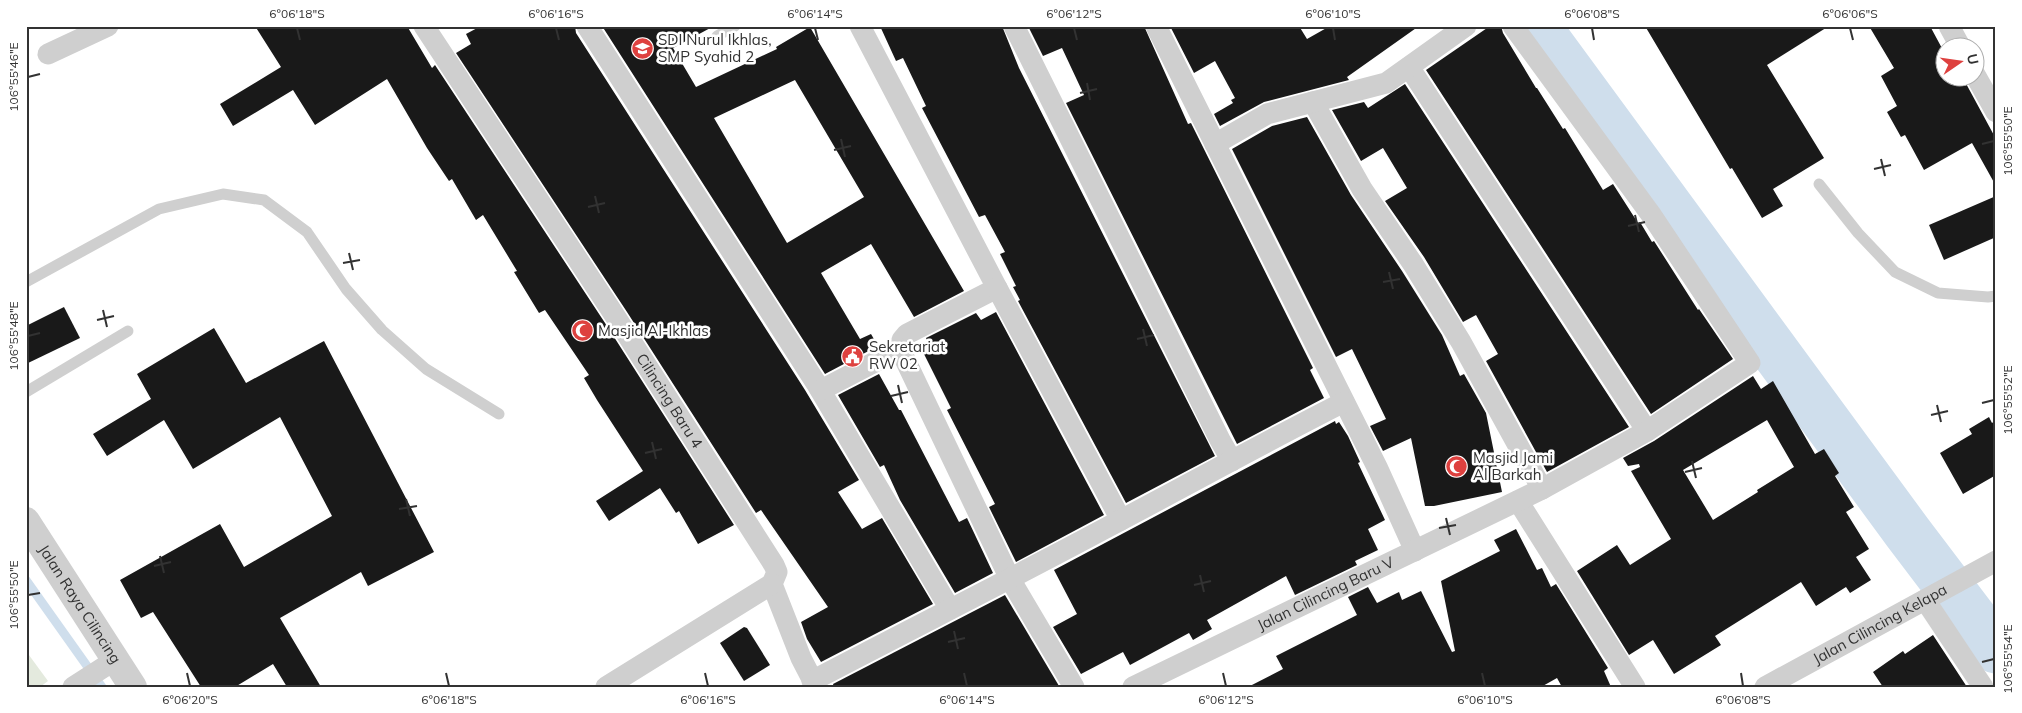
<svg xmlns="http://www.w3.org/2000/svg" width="2022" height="713" viewBox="0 0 2022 713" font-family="Mulish,sans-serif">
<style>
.green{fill:#e4eade}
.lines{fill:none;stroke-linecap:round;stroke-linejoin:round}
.stream{stroke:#cfdeec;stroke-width:9}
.river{stroke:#cfdeec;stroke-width:49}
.building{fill:#191919;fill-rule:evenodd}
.service{stroke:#cfcfcf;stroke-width:11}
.minor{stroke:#cfcfcf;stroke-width:21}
.tertiary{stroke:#cfcfcf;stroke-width:28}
.ticks{fill:none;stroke:#323232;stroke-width:2}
.labels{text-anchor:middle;stroke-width:5;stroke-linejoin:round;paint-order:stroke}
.poi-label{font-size:15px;fill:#323232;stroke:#fff;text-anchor:start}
.street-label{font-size:15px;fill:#323232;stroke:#fff}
.neatline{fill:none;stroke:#323232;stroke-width:2}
.ticks-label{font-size:12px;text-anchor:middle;fill:#323232}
</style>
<rect width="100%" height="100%" fill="#fff"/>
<path class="green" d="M26 651 48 681 40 687H26Z"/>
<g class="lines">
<path class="stream" d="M26 580 102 687"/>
<path class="river" d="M1536 26 1908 533 1996 649"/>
</g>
<g class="building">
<path d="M255 26H407L432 68 435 65 607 326 734 525 698 544 679 511 676 513 660 488 609 521 596 501 643 471 597 400 584 378 589 375 545 310 539 313 514 272 517 271 483 215 476 220 452 179 449 181 427 148 387 79 315 125 293 90 233 126 220 104 281 67Z"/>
<path d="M481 26H575L576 33 805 390 859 480 838 492 862 529 882 518 933 604 821 662 807 639 801 622 828 607 761 510 756 513 627 312 456 53 471 44 466 34Z"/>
<path d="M602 26H714L673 48 696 87 777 49 776 47 810 27 964 291 914 317 871 244 821 273 860 339 871 334 878 346 825 374ZM795 80 864 197 787 243 714 118Z"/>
<path d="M880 26H1002L1019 68 1215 456 1126 503 1018 301 1020 300 1013 287 1016 286 1000 254 1005 252 985 215 979 217 922 108 926 106 903 58 896 61Z"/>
<path d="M1028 26H1144L1188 124 1191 123 1313 368 1310 370 1324 398 1237 444 1066 103 1084 95 1062 48 1043 56Z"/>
<path d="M1170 26H1299L1307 39 1330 26H1419L1347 77 1349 80 1264 102 1220 126 1214 114 1233 103 1231 100 1235 98 1215 61 1194 73Z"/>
<path d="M1490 26H1501L1503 33 1536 88H1537L1563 129 1565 128 1603 190 1613 184 1638 223 1640 222 1652 242 1654 241 1698 310 1699 309 1733 359 1651 414 1426 70Z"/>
<path d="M1645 26H1829L1767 65 1824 158 1773 189 1783 206 1762 218 1732 168 1730 169Z"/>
<path d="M1869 26H1930L1944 52V78H1963L1996 139V186L1972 143 1924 170 1905 135 1901 137 1887 112 1897 106 1881 76 1894 68Z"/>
<path d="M1405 84 1629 427 1547 472 1486 361 1498 354 1476 315 1463 322 1424 257 1385 201 1407 188 1383 148 1361 161 1332 110 1364 102 1368 108Z"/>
<path d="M1307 117 1351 195 1402 271 1442 335 1460 376 1464 374 1486 413 1502 492 1434 506H1425L1411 438 1383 451 1370 426 1386 419 1352 349 1336 357 1232 149 1272 126Z"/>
<path d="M1996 196V237L1944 260 1929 225Z"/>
<path d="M64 307 80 338 26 364V326Z"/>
<path d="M996 312 1104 515 1016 562 989 507 995 504 947 410 951 408 921 348 929 344 926 338 976 313 981 320Z"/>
<path d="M214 328 246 383 324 341 434 552 368 586 361 572 280 618 321 687H287L273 664 235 687H201L153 612 141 618 120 580 220 524 244 567 332 516 280 417 193 469 164 420 107 456 93 434 151 399 137 374Z"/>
<path d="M879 374 899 410H901L959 522 967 518 993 573 955 593 900 500 884 465 880 467 838 395Z"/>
<path d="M1753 376 1761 389 1773 381 1815 454 1824 449 1839 473 1835 476 1854 507 1846 512 1869 549 1856 557 1871 580 1850 593 1846 587 1816 606 1801 582 1715 636 1721 645 1674 674 1653 640 1629 655 1577 571 1617 545 1630 565 1671 539 1631 471 1640 467 1639 464 1628 466 1623 458 1654 441ZM1767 420 1794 467 1757 490 1758 492 1713 520 1683 470Z"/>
<path d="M1989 417 1992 423 1996 420V475L1963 494 1940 453 1972 434 1969 429Z"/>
<path d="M1335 421 1336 424 1339 422 1348 436 1360 462 1358 463 1385 520 1368 529 1378 550 1355 561 1357 565 1295 595 1286 576 1207 620 1212 629 1193 640 1189 633 1130 665 1123 652 1081 674 1053 627 1077 614 1054 570Z"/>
<path d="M1516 529 1537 570 1542 568 1551 587 1556 584 1608 668 1604 671 1611 687H1562L1557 678 1541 687H1248L1283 669 1276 656 1357 615 1348 597 1368 587 1377 603 1399 592 1402 600 1421 591 1452 652 1455 651 1441 581 1500 551 1494 540Z"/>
<path d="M1005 595 1059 686 834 687 833 684Z"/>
<path d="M744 627 747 628 770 665 744 681 720 643Z"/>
<path d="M1933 635 1967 687H1883L1873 672 1903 651 1905 654Z"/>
</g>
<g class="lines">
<g class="service">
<path d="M717 36 735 26"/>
<path d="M1819 184 1858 233 1895 272 1938 293 1988 297 1996 296"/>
<path d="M26 282 159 209 223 194 264 200 307 232 346 289 382 330 426 369 499 414"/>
<path d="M26 392 128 331"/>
</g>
<g class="minor">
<path id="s1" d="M424 26 617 319 774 565 777 572 772 584 801 658 816 687"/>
<path d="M587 26 816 383 950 609"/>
<path d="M860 26 997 288 907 334 902 340 900 349 1010 579 1074 687"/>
<path d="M1014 26 1220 440 1232 461"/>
<path d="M1156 26 1378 469 1415 551"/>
<path d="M1949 26 1961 48"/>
<path d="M48 54 108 26"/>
<path d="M1409 67 1647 431"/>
<path d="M1974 73 1996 112"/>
<path d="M1313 102 1362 189 1413 264 1461 342 1542 489"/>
<path d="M1215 144 1267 114 1386 83 1466 26"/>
<path d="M997 288 1121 520"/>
<path d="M821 390 900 349"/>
<path d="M1518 501 1635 687"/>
<path d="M1925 600 1983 687"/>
<path d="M812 681C909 630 1007 581 1104 529 1184 487 1263 443 1344 402"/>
<path d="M73 687 115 660"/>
<path d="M606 687 772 584"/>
<path id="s2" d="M1133 687 1542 489 1647 431 1750 363 1652 216 1513 26"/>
<path id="s3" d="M1765 687 1996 561"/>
</g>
<path class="tertiary" id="s4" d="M26 521 133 687"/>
</g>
<path class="ticks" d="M297 28 300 40M556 28 559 40M815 28 818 40M1074 28 1077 40M1333 28 1335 40M1592 28 1594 40M1850 28 1853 40M28 77 40 74M1087 83 1090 100M1080 93 1097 89M841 139 845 157M1982 144 1994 141M834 150 851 146M1881 159 1885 176M1874 169 1891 165M595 196 599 213M588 207 605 203M1635 215 1639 232M1628 226 1645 222M349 253 353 270M343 263 360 260M1389 272 1393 289M1383 282 1400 279M103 310 107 327M97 320 114 316M1143 329 1147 346M28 336 40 333M1137 339 1154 335M898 385 902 403M891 396 908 392M1982 403 1994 400M1937 405 1941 422M1931 415 1948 411M652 442 656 459M645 453 662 449M1692 461 1696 478M1685 472 1702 468M406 499 410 516M399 509 417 506M1446 518 1450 535M1439 528 1456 525M160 556 164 573M154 566 171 562M1200 575 1204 592M1194 585 1211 581M28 595 40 593M954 631 958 649M948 642 965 638M1982 662 1994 659M187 673 190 686M446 673 449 686M705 673 708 686M964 673 967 686M1223 673 1226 686M1482 673 1485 686M1741 673 1743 686"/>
<defs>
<symbol id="school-disc" viewBox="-11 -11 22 22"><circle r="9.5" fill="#de413f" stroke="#fff"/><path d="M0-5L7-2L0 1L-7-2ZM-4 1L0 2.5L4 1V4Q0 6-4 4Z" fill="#fff"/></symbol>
<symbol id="mosque-disc" viewBox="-11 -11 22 22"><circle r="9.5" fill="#de413f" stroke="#fff"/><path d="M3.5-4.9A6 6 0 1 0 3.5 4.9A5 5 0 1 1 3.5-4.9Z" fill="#fff"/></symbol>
<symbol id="civic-disc" viewBox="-11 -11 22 22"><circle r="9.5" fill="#de413f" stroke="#fff"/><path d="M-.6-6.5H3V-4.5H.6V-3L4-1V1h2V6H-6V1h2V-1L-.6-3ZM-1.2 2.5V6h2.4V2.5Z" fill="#fff"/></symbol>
</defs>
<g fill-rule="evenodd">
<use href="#school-disc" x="630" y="36" width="25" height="25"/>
<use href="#mosque-disc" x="570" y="318" width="25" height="25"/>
<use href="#civic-disc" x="840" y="344" width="25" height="25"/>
<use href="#mosque-disc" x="1444" y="454" width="25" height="25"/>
</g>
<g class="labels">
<g class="poi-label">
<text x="658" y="45">SDI Nurul Ikhlas,<tspan x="658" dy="17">SMP Syahid 2</tspan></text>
<text x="598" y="336">Masjid Al-Ikhlas</text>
<text x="869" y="352">Sekretariat<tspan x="869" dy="17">RW 02</tspan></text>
<text x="1473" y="463">Masjid Jami<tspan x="1473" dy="17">Al Barkah</tspan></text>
</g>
<g class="street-label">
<text dy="5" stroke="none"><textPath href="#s1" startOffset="448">Cilincing Baru 4</textPath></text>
<text dy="5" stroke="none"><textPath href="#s2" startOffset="214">Jalan Cilincing Baru V</textPath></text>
<text dy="5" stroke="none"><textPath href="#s4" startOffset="99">Jalan Raya Cilincing</textPath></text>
<text dy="5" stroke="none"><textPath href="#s3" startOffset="131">Jalan Cilincing Kelapa</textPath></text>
</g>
</g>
<rect width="2022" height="713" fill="none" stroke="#ffffff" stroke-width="55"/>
<g transform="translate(1960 62) rotate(77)"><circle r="24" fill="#ffffff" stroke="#adadad"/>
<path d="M0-4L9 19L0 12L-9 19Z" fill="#de413f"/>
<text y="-8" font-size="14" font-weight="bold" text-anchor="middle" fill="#323232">U</text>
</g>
<rect x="28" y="28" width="1966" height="658" class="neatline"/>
<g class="ticks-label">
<text x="297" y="18">6°06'18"S</text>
<text x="556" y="18">6°06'16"S</text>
<text x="815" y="18">6°06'14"S</text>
<text x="1074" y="18">6°06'12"S</text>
<text x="1333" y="18">6°06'10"S</text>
<text x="1592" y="18">6°06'08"S</text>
<text x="1850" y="18">6°06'06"S</text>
<text transform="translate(14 77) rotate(-90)" y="4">106°55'46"E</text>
<text transform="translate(2008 141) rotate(-90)" y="4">106°55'50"E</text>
<text transform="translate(14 336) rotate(-90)" y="4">106°55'48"E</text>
<text transform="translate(2008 400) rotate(-90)" y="4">106°55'52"E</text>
<text transform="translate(14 595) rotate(-90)" y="4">106°55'50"E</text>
<text transform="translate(2008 659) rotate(-90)" y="4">106°55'54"E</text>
<text x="190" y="704">6°06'20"S</text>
<text x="449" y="704">6°06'18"S</text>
<text x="708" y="704">6°06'16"S</text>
<text x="967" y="704">6°06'14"S</text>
<text x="1226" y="704">6°06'12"S</text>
<text x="1485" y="704">6°06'10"S</text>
<text x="1743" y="704">6°06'08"S</text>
</g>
</svg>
